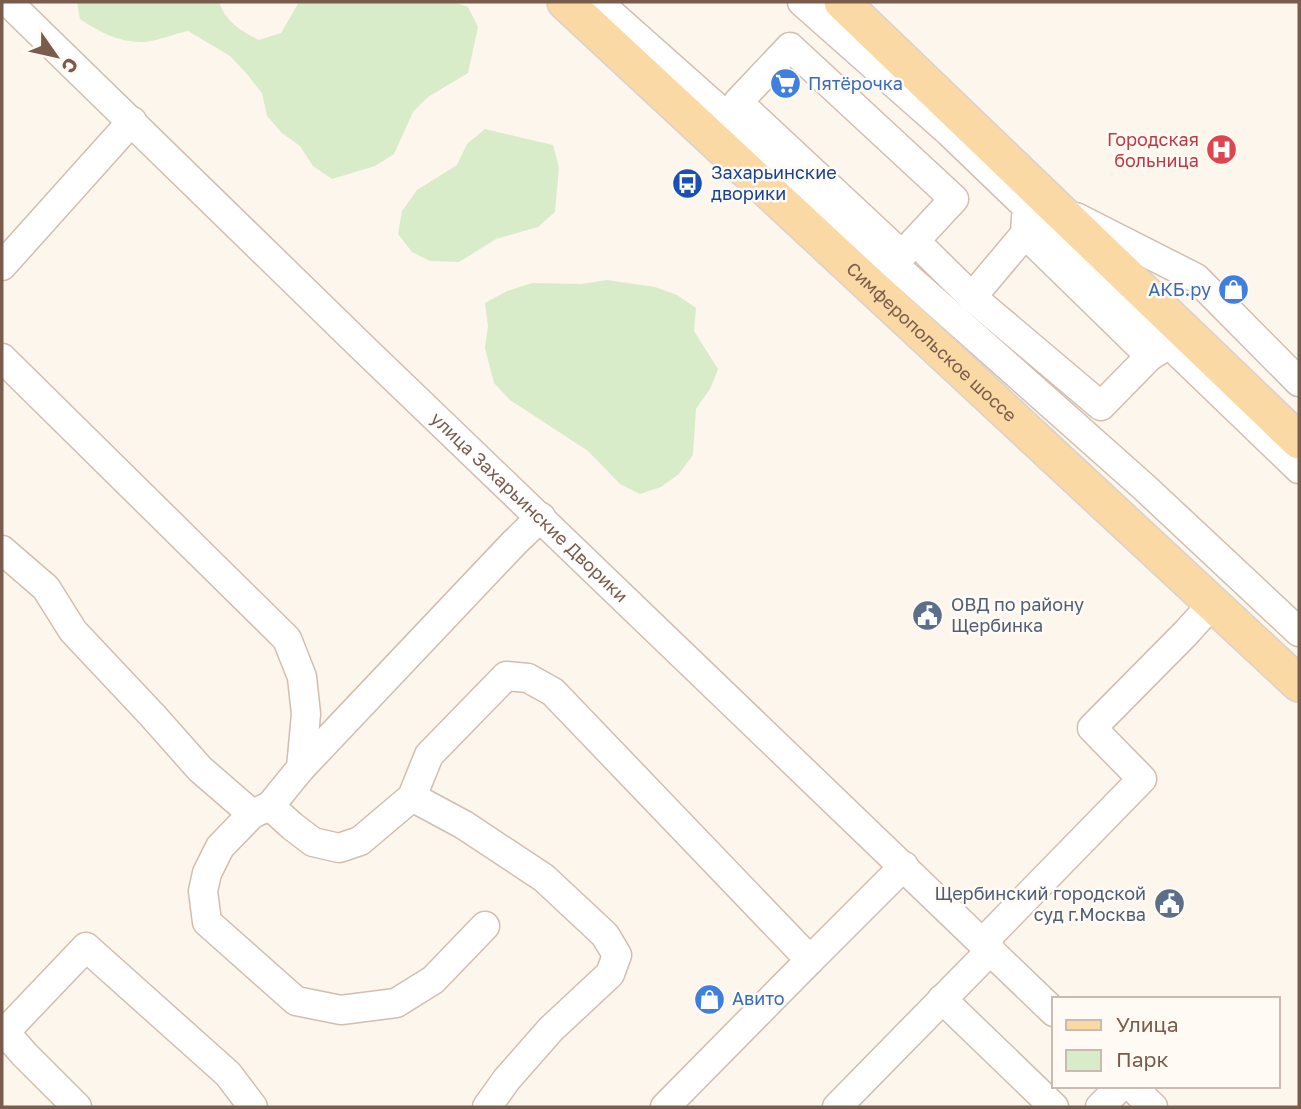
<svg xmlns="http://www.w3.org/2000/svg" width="1301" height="1109" viewBox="0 0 1301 1109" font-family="'Golos Text',sans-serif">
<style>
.green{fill:#d8ecc9}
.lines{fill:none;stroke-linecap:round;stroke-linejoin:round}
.minor-casing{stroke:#d1beb0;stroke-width:31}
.major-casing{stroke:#dad1cd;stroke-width:38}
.minor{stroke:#fff;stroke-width:28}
.major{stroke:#fbd9a5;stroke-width:35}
.labels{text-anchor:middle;stroke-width:5;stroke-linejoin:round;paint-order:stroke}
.shop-label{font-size:18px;fill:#366cbe;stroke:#fffaf3;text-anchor:start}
.health-label{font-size:18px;fill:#be3a42;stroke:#fffaf3;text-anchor:end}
.transit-label{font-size:18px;fill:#164399;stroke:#fffaf3;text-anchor:start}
.street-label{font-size:18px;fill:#7a5c4d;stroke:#fffaf3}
.service-label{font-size:18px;fill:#4e5e75;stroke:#fffaf3;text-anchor:start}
</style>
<rect width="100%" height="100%" fill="#fdf6ec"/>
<g class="green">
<path d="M77 2H219C226 22 241 31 259 40L281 33 299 2H454L468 7 478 27 468 73 428 97 413 112 394 154 375 166 332 179 313 166 300 146 282 133 267 116 262 93 246 73 230 56 188 31C174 34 158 41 144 42 120 43 99 32 80 19Z"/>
<path d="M485 129 553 145 559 167 555 212 538 227 496 239 459 262 430 261 412 252 398 234 402 211 417 190 457 165 467 144Z"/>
<path d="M607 280 655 287 677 295 696 308 694 331 718 369 710 389 696 409 693 455 679 474 661 487 640 494 620 484 588 451 510 400 494 383 485 348 488 326 485 303 507 291 532 283 581 284Z"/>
</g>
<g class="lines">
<defs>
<g id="minor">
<path id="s1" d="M8 2 361 346 1054 1012"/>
<path d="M598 2 1144 487 1299 632"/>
<path d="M802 2 949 132 1299 469"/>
<path d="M790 47 954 199 902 255 738 102Z"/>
<path d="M1076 217 1196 278 1299 382"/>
<path d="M1025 234 1150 356 1165 347"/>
<path d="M915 241 972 297 1101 406 1150 356"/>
<path d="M2 266 132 121"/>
<path d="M972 297 1025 234 1026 217"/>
<path d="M2 358 287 639 302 677 306 714 301 768 514 543 541 517"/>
<path d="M2 550 46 588 73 631 153 716 200 769 252 814"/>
<path d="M301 768 270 806 292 826 313 842 339 848 360 841 412 797 429 755 506 676 528 678 553 692 810 960 665 1107"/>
<path d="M412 797 464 825 544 878 605 935 617 955 610 974 551 1029 507 1079 487 1107"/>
<path d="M270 806 252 814 220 847 207 873 203 891 207 922 296 1001 341 1010 396 1003 433 980 485 926"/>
<path d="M983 942 1142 779 1092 728 1186 633 1213 603"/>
<path d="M810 960 904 866"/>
<path d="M942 999 1054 1107"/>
<path d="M1131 1086 1153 1107"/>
<path d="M77 1107 24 1054 5 1032 86 947 228 1074 253 1107"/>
<path d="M837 1107 991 950"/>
<path d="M1100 1107 1121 1086"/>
</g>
<g id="major">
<path id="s2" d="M565 2 1299 684"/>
<path d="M842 2 1299 441"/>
</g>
</defs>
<use href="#minor" class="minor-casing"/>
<use href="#major" class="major-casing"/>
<use href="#minor" class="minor"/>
<use href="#major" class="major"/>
</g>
<defs>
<symbol id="supermarket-disc" viewBox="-11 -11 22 22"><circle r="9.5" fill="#3f7fe0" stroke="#fffaf3"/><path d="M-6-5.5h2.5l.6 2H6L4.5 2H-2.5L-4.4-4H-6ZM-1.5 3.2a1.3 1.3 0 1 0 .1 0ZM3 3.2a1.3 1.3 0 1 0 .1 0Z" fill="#fff"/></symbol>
<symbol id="hospital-disc" viewBox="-11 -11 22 22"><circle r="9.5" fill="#e0444e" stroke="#fffaf3"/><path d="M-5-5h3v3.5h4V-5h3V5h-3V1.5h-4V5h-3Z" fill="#fff"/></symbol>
<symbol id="bus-disc" viewBox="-11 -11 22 22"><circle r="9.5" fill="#1a4fb4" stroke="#fffaf3"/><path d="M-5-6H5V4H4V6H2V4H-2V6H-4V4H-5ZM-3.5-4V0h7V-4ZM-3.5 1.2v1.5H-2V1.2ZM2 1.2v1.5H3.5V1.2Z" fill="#fff"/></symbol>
<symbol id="shop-disc" viewBox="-11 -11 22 22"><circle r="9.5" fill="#3f7fe0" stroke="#fffaf3"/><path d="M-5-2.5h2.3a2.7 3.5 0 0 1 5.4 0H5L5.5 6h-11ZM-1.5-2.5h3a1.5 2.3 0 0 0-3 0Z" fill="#fff"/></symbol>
<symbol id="civic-disc" viewBox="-11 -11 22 22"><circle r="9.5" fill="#5c6f8a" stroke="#fffaf3"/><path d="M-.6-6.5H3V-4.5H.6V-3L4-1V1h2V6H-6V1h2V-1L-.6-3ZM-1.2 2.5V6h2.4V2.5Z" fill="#fff"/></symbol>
</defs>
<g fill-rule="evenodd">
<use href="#supermarket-disc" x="768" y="66" width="35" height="35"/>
<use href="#hospital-disc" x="1204" y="132" width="35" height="35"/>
<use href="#bus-disc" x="670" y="166" width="35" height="35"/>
<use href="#shop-disc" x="1216" y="272" width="35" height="35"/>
<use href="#civic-disc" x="910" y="598" width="35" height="35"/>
<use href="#civic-disc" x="1152" y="886" width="35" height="35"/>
<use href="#shop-disc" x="692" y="982" width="35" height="35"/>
</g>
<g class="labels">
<g class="shop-label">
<text x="808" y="90">Пятёрочка</text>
<text x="1211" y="296" text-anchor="end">АКБ.ру</text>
<text x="732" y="1005">Авито</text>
</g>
<g class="health-label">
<text x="1199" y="146">Городская<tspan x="1199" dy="21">больница</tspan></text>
</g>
<g class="transit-label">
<text x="711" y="179">Захарьинские<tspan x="711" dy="21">дворики</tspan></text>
</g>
<g class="street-label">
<text dy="6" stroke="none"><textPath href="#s2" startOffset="500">Симферопольское шоссе</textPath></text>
<text dy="6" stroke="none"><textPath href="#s1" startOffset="726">улица Захарьинские Дворики</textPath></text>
</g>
<g class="service-label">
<text x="951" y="611">ОВД по району<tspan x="951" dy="21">Щербинка</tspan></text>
<text x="1146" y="900" text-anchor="end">Щербинский городской<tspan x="1146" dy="21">суд г.Москва</tspan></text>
</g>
</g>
<rect width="1301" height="1109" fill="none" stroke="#7a5c4d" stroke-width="7"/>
<rect x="1052" y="997" width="228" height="91" fill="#fffaf3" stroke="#cabbb1" stroke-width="2"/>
<rect x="1066" y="1020" width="35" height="10" fill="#fbd9a5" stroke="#cabbb1" stroke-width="2"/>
<text x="1116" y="1032" font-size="21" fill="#7a5c4d">Улица</text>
<rect x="1066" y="1050" width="35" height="21" fill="#d8ecc9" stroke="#cabbb1" stroke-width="2"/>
<text x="1116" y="1067" font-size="21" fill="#7a5c4d">Парк</text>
<g transform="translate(56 56) rotate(124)" stroke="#fffaf3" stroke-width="5" paint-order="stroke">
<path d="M0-5L12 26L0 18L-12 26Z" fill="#7a5c4d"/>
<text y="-10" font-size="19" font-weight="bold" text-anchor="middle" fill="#7a5c4d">С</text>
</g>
</svg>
